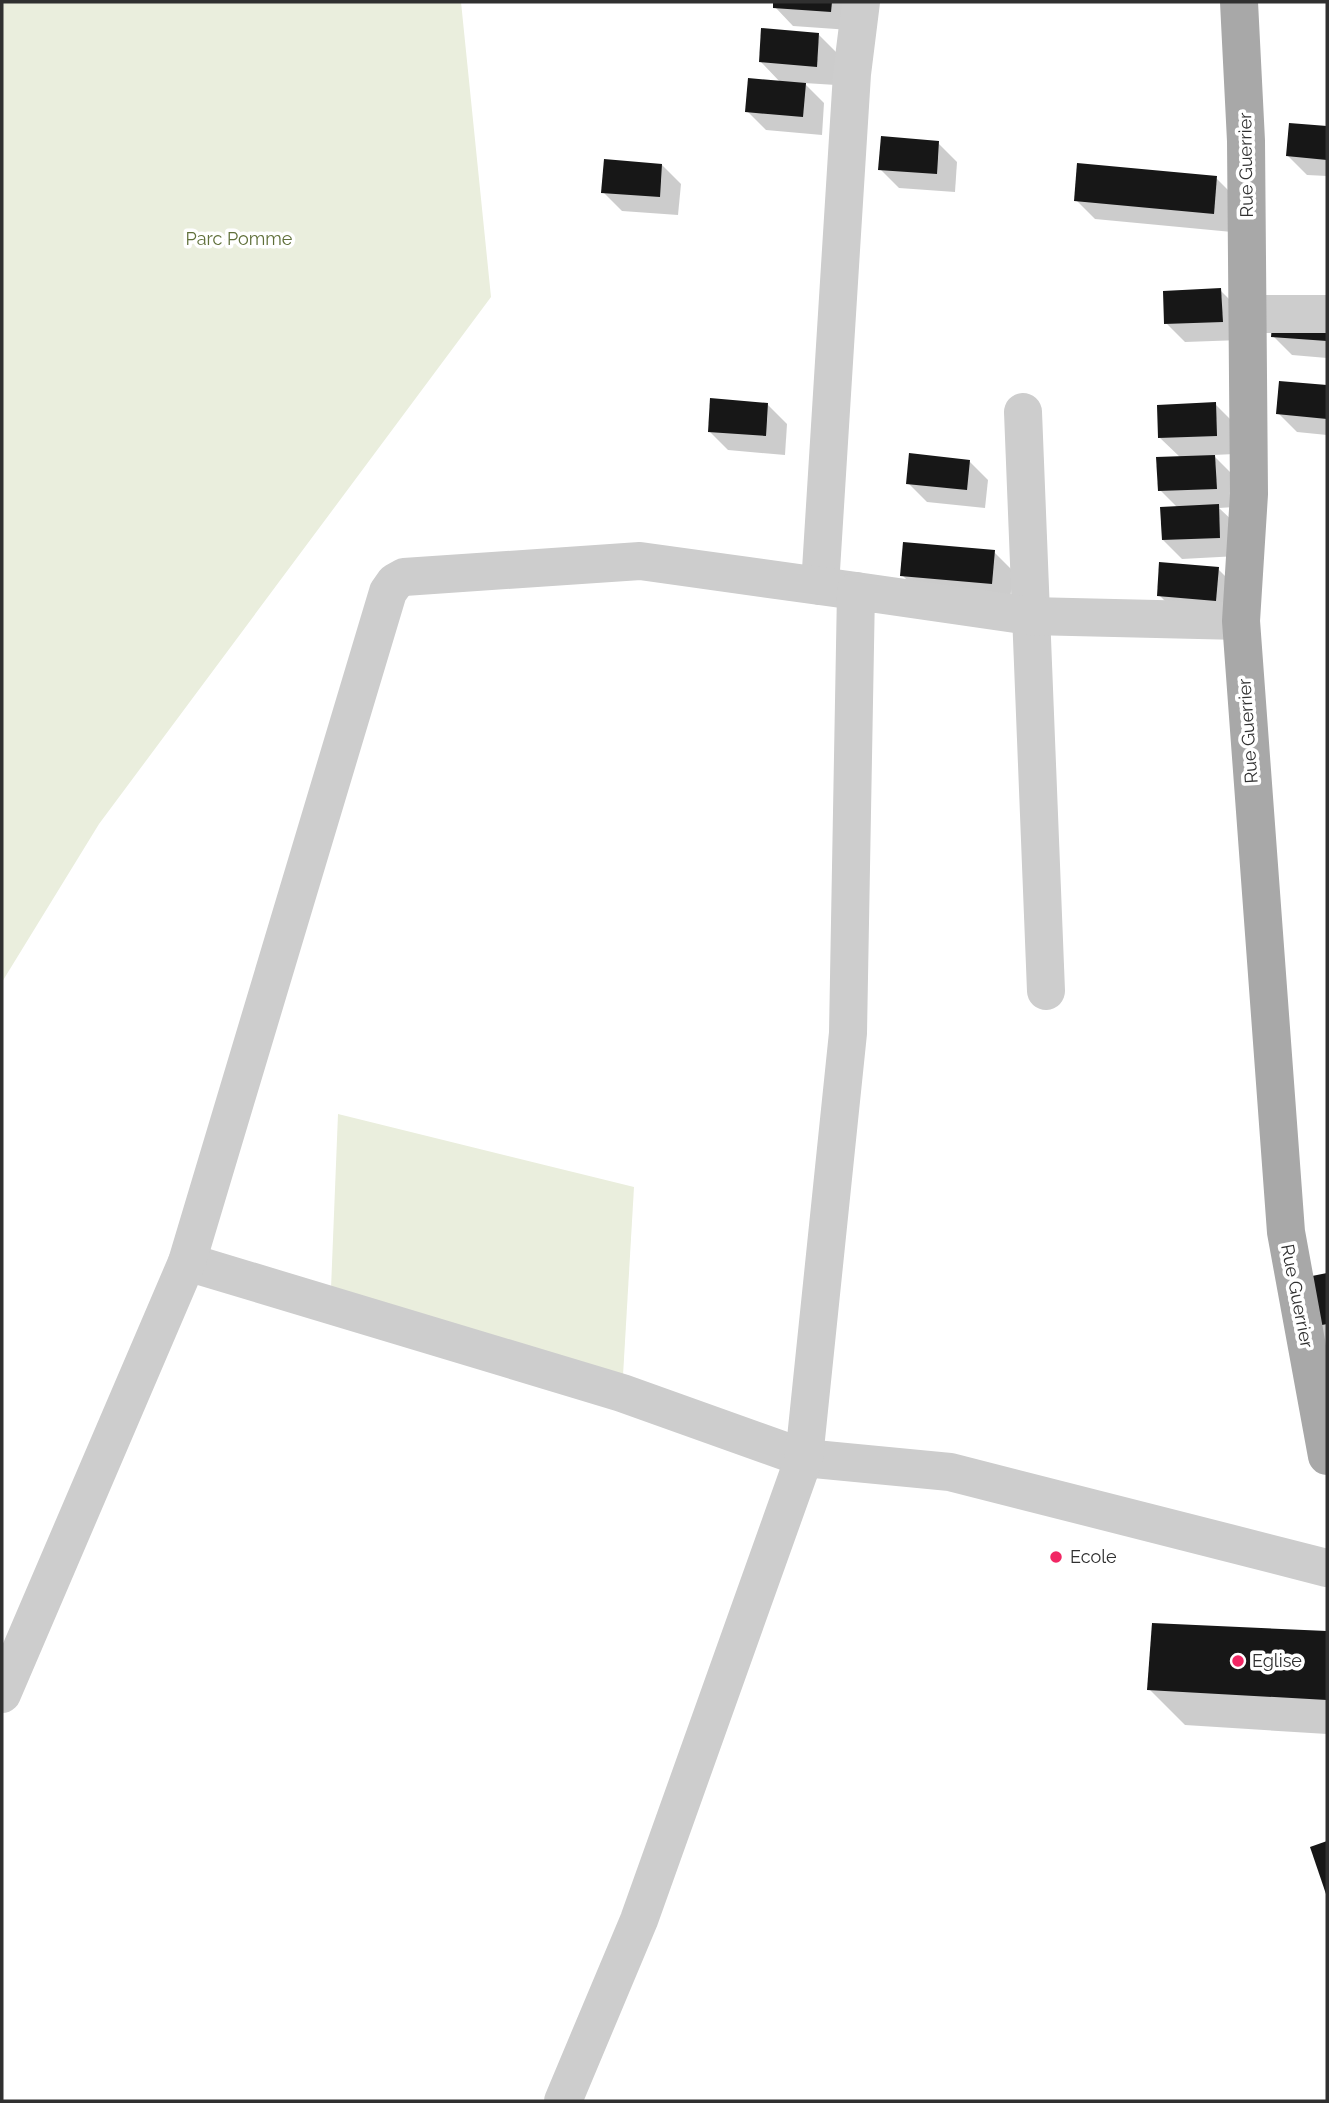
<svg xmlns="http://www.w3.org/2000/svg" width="1329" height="2103" viewBox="0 0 1329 2103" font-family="Raleway,sans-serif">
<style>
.green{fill:#eaeedd}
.shadow{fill:#0003}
.building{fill:#171717}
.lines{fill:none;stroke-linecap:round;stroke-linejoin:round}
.minor{stroke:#cdcdcd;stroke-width:38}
.major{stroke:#a8a8a8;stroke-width:38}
.poi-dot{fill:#f12764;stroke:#fff;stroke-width:2.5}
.labels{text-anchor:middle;stroke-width:7;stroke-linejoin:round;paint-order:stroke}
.street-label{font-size:18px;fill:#303030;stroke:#fff}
.park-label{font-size:18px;fill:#5f6f39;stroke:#fff}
.poi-label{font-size:18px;fill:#303030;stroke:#fff;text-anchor:start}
</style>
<rect width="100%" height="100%" fill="#fff"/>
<g class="green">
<path d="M2 2H461L491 297 99 824 2 982Z"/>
<path d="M338 1114 634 1187 622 1393 331 1289Z"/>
</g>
<g class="shadow">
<path d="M775 2H852L850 30 793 26 775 7Z"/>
<path d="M819 35 838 54 836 85 804 83 824 103 822 135 766 130 747 111 781 83 761 62Z"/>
<path d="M1291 125 1327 128V176L1307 175 1288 156Z"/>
<path d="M938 143 957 162 955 192 899 188 880 169Z"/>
<path d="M662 165 681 184 678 215 622 211 603 192Z"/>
<path d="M1216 178 1235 197 1232 232 1095 219 1076 200Z"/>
<path d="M1220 290 1239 309 1241 340 1185 342 1166 323Z"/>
<path d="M1327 309V358L1292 355 1273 336Z"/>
<path d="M1280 383 1327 386V435L1297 432 1278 413Z"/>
<path d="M1215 404 1234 423 1235 454 1213 455 1234 476 1235 507 1219 508 1237 525 1238 556 1182 559 1163 540 1178 508 1160 490 1181 458 1160 438Z"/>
<path d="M768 405 787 424 785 455 728 450 709 431Z"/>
<path d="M969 461 988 480 985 508 927 502 908 483Z"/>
<path d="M994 552 1013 571 1010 602 921 594 902 575Z"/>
<path d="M1218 569 1237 588 1234 619 1178 614 1159 595Z"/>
<path d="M1327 1275V1346L1308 1327 1299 1280Z"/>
<path d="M1153 1625 1327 1633V1734L1185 1725 1149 1689Z"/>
</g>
<g class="building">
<path d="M773 2H832L831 12 773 8Z"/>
<path d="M761 28 819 33 817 67 759 62Z"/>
<path d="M748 78 806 83 803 117 745 112Z"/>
<path d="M1289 123 1327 126V160L1286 156Z"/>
<path d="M881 136 939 141 937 174 878 170Z"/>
<path d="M604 159 662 164 660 197 601 193Z"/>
<path d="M1077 163 1217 176 1214 214 1074 201Z"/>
<path d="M1221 288 1223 322 1164 324 1163 291Z"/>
<path d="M1274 303 1327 307V341L1271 337Z"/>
<path d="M1279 381 1327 385V419L1276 414Z"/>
<path d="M710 398 768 403 766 436 708 432Z"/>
<path d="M1216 402 1217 436 1158 438 1157 405Z"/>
<path d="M909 453 970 460 967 490 906 484Z"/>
<path d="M1215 455 1217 489 1158 491 1156 457Z"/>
<path d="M1219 504 1220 538 1162 540 1160 507Z"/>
<path d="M903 542 995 550 992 584 900 576Z"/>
<path d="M1159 562 1219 567 1216 601 1157 596Z"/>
<path d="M1327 1273V1324L1307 1328 1297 1279Z"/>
<path d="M1152 1623 1327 1631V1700L1147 1690Z"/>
<path d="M1327 1841V1897L1310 1847Z"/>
</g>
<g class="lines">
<g class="minor">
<path d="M1248 314H1327"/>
<path d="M1023 412 1046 991"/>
<path d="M820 586 852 74 861 2"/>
<path d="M187 1262 622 1393 804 1458 950 1472 1327 1568"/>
<path d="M2 1694 187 1262 388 592 395 582 404 577 640 561 856 591"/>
<path d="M563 2101 639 1920 804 1458 848 1033 856 591 1030 616 1241 621"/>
</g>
<path class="major" d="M1239 2 1246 141 1249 494 1241 621 1286 1232 1327 1456"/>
</g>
<g class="poi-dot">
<circle cx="1056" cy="1557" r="7"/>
<circle cx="1238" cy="1661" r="7"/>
</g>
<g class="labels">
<g class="street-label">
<text transform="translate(1246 165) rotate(-91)" y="6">Rue Guerrier</text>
<text transform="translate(1248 731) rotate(-94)" y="6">Rue Guerrier</text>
<text transform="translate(1297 1296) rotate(79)" y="6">Rue Guerrier</text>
</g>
<g class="park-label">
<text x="239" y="245">Parc Pomme</text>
</g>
<g class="poi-label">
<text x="1070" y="1563">Ecole</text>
<text x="1252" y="1667">Eglise</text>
</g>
</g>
<rect width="1329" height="2103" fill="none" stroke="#303030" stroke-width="7"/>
</svg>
